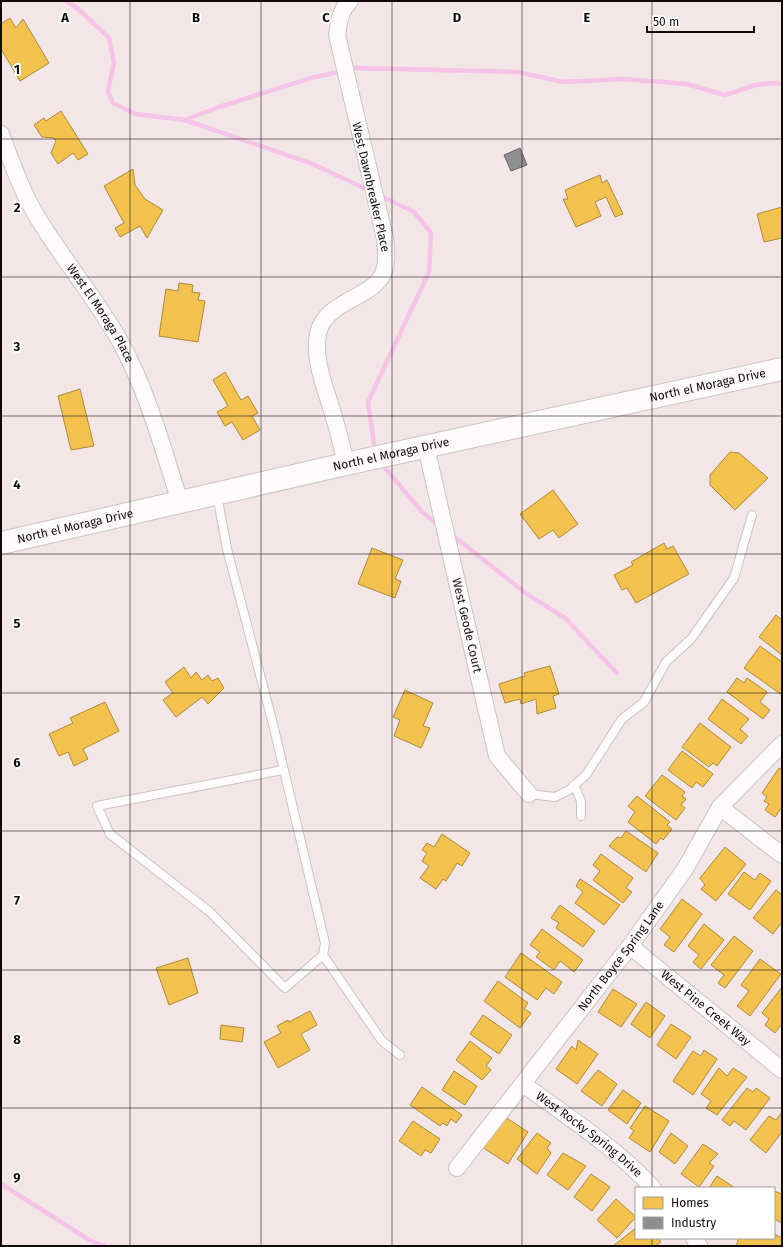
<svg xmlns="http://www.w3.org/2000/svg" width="783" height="1247" viewBox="0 0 783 1247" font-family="'Fira Sans',sans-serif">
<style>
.homes{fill:#f2c14e;stroke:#ae8a3a}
.industry{fill:#8d8d92;stroke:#686669}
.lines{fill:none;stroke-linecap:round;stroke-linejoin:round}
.stream{stroke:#f5c3e8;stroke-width:4.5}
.lane-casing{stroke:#cdc3c3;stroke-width:10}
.street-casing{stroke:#cdc3c3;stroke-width:18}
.secondary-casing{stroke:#cdc3c3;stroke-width:24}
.lane{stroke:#fdfbfb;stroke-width:8}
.street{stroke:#fdfbfb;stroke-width:16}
.secondary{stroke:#fdfbfb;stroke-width:22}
.grid{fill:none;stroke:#110a0a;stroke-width:1;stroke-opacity:0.55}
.labels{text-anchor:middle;stroke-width:4;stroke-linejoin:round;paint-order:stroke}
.street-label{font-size:12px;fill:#110a0a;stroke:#fff}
.grid-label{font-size:13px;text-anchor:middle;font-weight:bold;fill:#110a0a;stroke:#fff;stroke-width:4;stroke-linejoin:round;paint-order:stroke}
</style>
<rect width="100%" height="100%" fill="#f2e6e6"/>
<g class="homes">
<path d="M10 18 16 28 23 19 49 63 20 81 1 49V24Z"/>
<path d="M61 111 88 154 78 160 73 153 58 164 51 153 56 141 54 138 42 137 34 125 44 118 46 121Z"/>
<path d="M133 169 135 185 145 199 163 210 147 238 140 226 120 237 115 228 124 223 104 186Z"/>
<path d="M600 175 602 183 607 180 623 214 615 217 606 197 595 202 601 216 576 227 563 199H568L565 190Z"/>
<path d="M782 207V238L764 242 757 214Z"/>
<path d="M179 283 193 285 192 292 200 293 198 300 205 301 198 342 159 336 166 289 178 291Z"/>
<path d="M225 372 241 400 248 396 258 413 252 416 260 430 243 440 232 422 225 426 217 412 228 406 213 380Z"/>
<path d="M80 389 94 446 71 450 58 396Z"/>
<path d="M730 452 739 453 768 478 735 510 710 485V475Z"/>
<path d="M553 490 578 524 559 538 553 530 539 539 520 514Z"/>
<path d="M664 543 667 549 673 546 689 574 636 603 627 588 622 590 614 575 633 565 631 562Z"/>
<path d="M372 548 403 560 395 579 401 581 395 598 358 584Z"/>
<path d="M776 615 782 620V655L759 637Z"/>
<path d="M760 646 782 662V695L744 668Z"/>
<path d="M550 666 559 694 553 696 556 708 537 714 536 699 521 704 520 699 505 703 499 684 525 676 524 673Z"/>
<path d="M184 667 191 678 196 672 202 680 208 675 212 681 218 678 224 688 208 704 202 697 176 717 163 700 173 693 165 682Z"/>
<path d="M737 678 744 683 747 678 767 692 760 702 770 710 763 719 727 692Z"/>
<path d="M405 690 433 703 423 726 430 728 421 748 394 736 400 720 393 717Z"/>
<path d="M722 699 749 719 740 729 748 736 741 744 708 719Z"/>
<path d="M105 702 119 731 83 749 88 759 74 766 68 752 59 756 49 734 73 723 70 718Z"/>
<path d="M700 723 731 747 717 766 713 763 709 767 682 747Z"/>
<path d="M682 751 713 774 703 787 696 782 692 788 668 770Z"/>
<path d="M779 768 782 770V807L775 817 765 810 769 804 764 801 767 797 762 793Z"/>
<path d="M662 775 685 792 682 796 686 799 681 805 685 808 676 820 645 796Z"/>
<path d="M637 796 670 822 667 825 672 829 663 840 661 838 656 844 628 822 635 812 628 806Z"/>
<path d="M626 831 658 853 646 872 609 846 617 837 621 838Z"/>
<path d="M442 834 470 853 462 866 457 863 446 881 443 879 436 889 420 878 429 866 422 861 427 853 422 850 427 843 434 847Z"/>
<path d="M725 847 746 864 716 901 701 889 705 885 700 878Z"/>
<path d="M601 854 633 878 626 888 632 892 623 903 593 880 600 871 593 865Z"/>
<path d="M744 872 755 880 760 873 771 881 750 910 728 894Z"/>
<path d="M580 879 620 905 604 925 575 903 583 892 576 886Z"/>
<path d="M776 890 782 895V922L773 934 753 918Z"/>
<path d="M682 899 702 914 674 952 664 945 670 937 660 929Z"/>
<path d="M560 905 595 931 583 947 556 928 559 923 551 918Z"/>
<path d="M704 924 724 940 701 969 693 962 699 955 688 946Z"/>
<path d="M542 929 583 960 574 972 560 961 554 970 536 957 540 952 530 945Z"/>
<path d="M734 936 753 951 725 988 718 983 724 975 711 965Z"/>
<path d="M521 953 562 982 554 994 546 988 537 1000 505 977Z"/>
<path d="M188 958 198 993 169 1005 156 968Z"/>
<path d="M760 959 781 974 750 1016 737 1006 749 991 741 985Z"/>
<path d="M498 981 528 1003 524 1009 531 1013 520 1028 484 1001Z"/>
<path d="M782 987V1024L775 1033 765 1025 769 1019 762 1013Z"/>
<path d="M613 989 637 1004 621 1027 598 1012Z"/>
<path d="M646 1002 665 1016 650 1038 631 1024Z"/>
<path d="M310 1011 317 1025 301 1034 310 1050 278 1068 264 1042 281 1033 277 1026 288 1020 289 1022Z"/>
<path d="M483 1015 512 1035 499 1054 470 1034Z"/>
<path d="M671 1024 691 1037 676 1059 657 1045Z"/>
<path d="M221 1025 244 1028 242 1042 220 1039Z"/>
<path d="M578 1040 598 1054 577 1084 556 1069 572 1046 576 1050Z"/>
<path d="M470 1041 492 1058 486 1066 491 1070 482 1080 456 1060Z"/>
<path d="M704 1050 717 1059 693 1095 673 1081 693 1051 701 1056Z"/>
<path d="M719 1068 727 1076 733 1068 747 1077 717 1115 706 1108 711 1101 701 1094Z"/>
<path d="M598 1070 617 1084 602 1106 581 1091Z"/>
<path d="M454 1071 477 1086 465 1105 442 1090Z"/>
<path d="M422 1087 462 1115 456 1123 451 1119 447 1126 443 1123 440 1126 410 1105Z"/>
<path d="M747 1088 753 1092 756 1088 770 1098 746 1130 734 1121 730 1126 722 1120Z"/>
<path d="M623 1090 641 1103 627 1124 608 1110Z"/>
<path d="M645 1106 669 1121 650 1152 629 1138 634 1131 630 1128Z"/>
<path d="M782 1112V1132L766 1153 750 1140 769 1116 776 1120Z"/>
<path d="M502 1115 528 1132 508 1164 482 1147Z"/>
<path d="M413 1121 440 1139 431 1153 425 1150 421 1156 399 1141Z"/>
<path d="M537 1133 551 1143 547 1148 551 1153 537 1174 517 1159Z"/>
<path d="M671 1133 688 1146 675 1164 659 1152Z"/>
<path d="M703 1144 718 1154 709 1163 714 1166 699 1187 681 1174Z"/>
<path d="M563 1153 586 1166 568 1190 547 1175Z"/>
<path d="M591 1174 610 1187 592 1211 574 1197Z"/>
<path d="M717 1176 735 1188H709Z"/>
<path d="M774 1191 782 1194V1223L774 1219Z"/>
<path d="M616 1199 636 1217 617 1238 597 1220Z"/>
<path d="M636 1228V1238H658L661 1242 655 1246H613Z"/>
<path d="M774 1234 782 1238V1246H736L739 1238H774Z"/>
</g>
<path class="industry" d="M520 148 527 165 511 171 504 155Z"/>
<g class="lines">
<g class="stream">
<path d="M66 1 76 7 109 38 114 62 108 92 113 103 135 114 185 120 219 107 311 78 356 68 518 72 563 82 623 79 687 84 725 95 756 85 773 83 782 84"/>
<path d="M185 120 313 164 370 191"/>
<path d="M375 451 368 402 429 272 431 233 414 212 379 195"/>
<path d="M381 463 421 511 439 526"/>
<path d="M452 535 527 594 565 618 617 673"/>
<path d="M1 1184 91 1241 105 1246"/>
</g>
<defs>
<g id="lane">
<path d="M217 495 227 549 273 724 325 943 323 955 285 988 210 912 110 834 97 806 283 770"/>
<path d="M574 785 581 801V816"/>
<path d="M529 794 555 797 569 790 586 775 622 719 644 702 666 662 691 639 734 578 752 515"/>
<path d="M323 955 382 1041 400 1055"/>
</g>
<g id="street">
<path id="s1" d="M1 134C12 163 22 193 39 220 65 262 97 300 121 343 148 393 163 449 180 502"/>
<path id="s2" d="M426 447 497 756 529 794"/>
<path d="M346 464C342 447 338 430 333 414 326 389 313 361 318 334 324 300 376 298 384 271 388 260 386 250 385 238L337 35C339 22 340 10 350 1"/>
<path d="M720 807 782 855"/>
<path id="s3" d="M630 946 782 1070"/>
<path id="s4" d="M523 1084C568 1117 615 1147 653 1188"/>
<path id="s5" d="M457 1168 630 946 685 869 720 807 782 744"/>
<path d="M694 1238 699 1246"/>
</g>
<g id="secondary">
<path id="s6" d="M1 543 346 464 782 369"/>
</g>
</defs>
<use href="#lane" class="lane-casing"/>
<use href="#street" class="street-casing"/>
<use href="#secondary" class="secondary-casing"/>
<use href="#lane" class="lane"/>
<use href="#street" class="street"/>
<use href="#secondary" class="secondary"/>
</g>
<path class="grid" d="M130 1V1246M261 1V1246M392 1V1246M522 1V1246M652 1V1188M1 139H782M1 277H782M1 416H782M1 554H782M1 693H782M1 831H782M1 970H782M1 1108H782M652 1238V1246"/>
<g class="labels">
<g class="street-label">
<text transform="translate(371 187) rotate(77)" y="4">West Dawnbreaker Place</text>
<text dy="4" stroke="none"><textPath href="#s1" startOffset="206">West El Moraga Place</textPath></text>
<text dy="4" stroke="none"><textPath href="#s6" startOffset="724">North el Moraga Drive</textPath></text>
<text dy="4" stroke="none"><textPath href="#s6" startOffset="400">North el Moraga Drive</textPath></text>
<text dy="4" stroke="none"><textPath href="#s6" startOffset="76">North el Moraga Drive</textPath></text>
<text dy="4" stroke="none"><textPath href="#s2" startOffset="183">West Geode Court</textPath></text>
<text dy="4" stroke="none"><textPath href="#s5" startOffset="268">North Boyce Spring Lane</textPath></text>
<text dy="4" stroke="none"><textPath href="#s3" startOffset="98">West Pine Creek Way</textPath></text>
<text dy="4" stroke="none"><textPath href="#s4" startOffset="83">West Rocky Spring Drive</textPath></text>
</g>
</g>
<g class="grid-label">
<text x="65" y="22">A</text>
<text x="196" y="22">B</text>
<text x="326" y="22">C</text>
<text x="457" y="22">D</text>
<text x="587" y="22">E</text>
<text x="17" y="74">1</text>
<text x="17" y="212">2</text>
<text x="17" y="351">3</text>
<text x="17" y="489">4</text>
<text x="17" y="628">5</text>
<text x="17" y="767">6</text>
<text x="17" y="905">7</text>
<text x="17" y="1044">8</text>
<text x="17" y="1182">9</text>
</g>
<rect width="783" height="1247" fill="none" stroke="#110a0a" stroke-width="4"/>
<rect x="635" y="1187" width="140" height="52" fill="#ffffff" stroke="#a09d9d"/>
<rect x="643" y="1197" width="20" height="12" fill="#f2c14e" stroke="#a09d9d"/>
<text x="671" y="1207" font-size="12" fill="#110a0a">Homes</text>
<rect x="643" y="1217" width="20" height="12" fill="#8d8d92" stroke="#a09d9d"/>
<text x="671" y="1227" font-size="12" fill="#110a0a">Industry</text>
<path d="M647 26v6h107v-6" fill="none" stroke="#110a0a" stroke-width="2"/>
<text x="653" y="26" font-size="12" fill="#110a0a" stroke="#ffffff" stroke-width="3" paint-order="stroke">50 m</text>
</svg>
